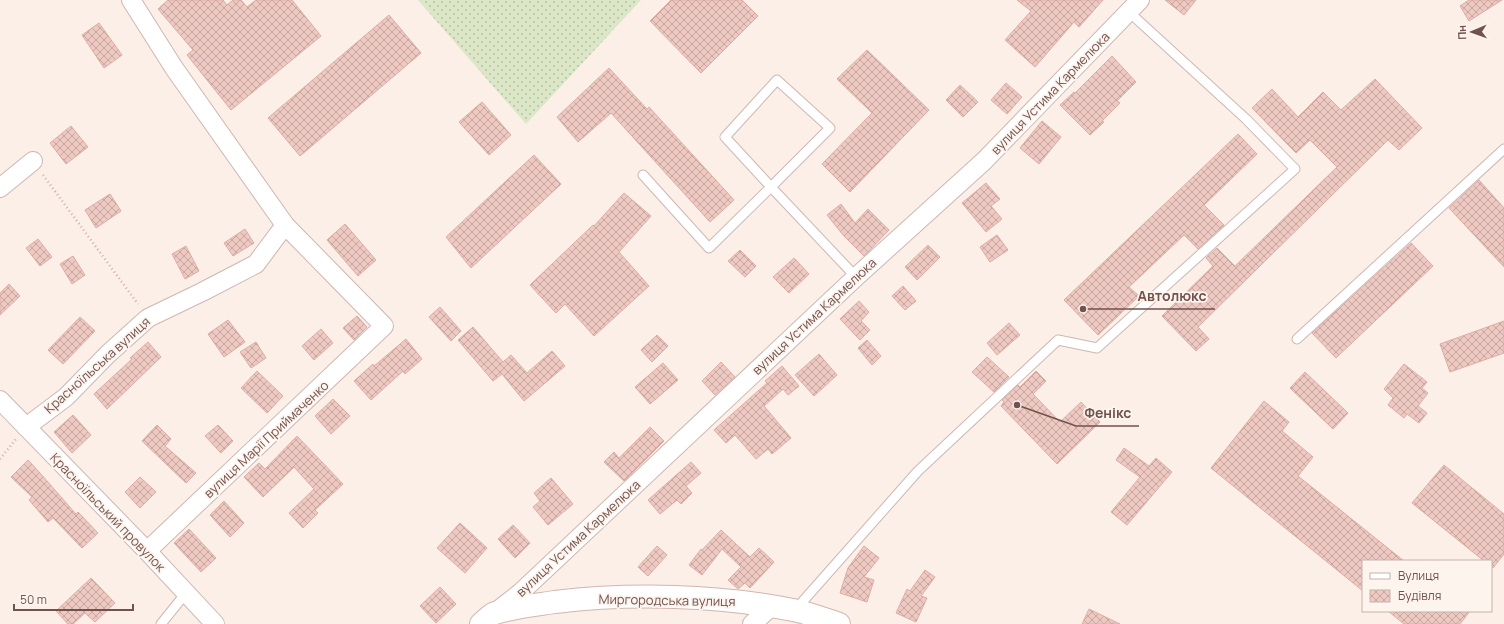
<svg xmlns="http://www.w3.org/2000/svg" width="1504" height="624" viewBox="0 0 1504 624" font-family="Manrope,sans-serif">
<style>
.grass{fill:url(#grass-dots)}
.building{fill:url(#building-cross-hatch);stroke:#dfaca4}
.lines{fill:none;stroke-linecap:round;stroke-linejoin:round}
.service-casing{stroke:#ceb7b2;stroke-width:11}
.minor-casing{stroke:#ceb7b2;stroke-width:20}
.secondary-casing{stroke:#d0b6af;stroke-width:24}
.path{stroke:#d3aca5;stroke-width:2.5;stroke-dasharray:1 3;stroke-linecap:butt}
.service{stroke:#fff;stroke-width:9}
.minor{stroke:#fff;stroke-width:18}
.secondary{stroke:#fff;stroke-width:22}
.labels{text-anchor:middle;stroke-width:3.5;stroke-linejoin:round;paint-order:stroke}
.street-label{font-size:13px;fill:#72524e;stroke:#fdf4ee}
.leader{fill:none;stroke:#72524e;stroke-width:1.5}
.callout-dot{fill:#72524e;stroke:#fdf4ee;stroke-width:1.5}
.callout-label{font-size:14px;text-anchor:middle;font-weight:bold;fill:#72524e;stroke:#fdf4ee;stroke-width:3.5;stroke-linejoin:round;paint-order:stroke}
</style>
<defs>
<pattern id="grass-dots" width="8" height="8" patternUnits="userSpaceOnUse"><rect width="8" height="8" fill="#dce7c7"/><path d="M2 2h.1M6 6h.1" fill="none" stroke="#b7bea4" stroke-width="1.8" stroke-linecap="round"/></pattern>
<pattern id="building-cross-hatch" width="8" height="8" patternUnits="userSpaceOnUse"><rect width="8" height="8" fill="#eec9c2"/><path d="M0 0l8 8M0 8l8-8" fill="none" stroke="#c5a6a0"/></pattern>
</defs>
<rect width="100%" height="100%" fill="#fbefe8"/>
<path class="grass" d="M418 0H641L526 124Z"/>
<g class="building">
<path d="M168 0H223L227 5 233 0H241L247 7 256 0H292L321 36 231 110 187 55 193 50 158 9Z"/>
<path d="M671 0H742L758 16 701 73 650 21Z"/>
<path d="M1017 0H1103L1079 27 1074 22 1035 67 1005 40 1031 11Z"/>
<path d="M1165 0H1196L1184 15Z"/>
<path d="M1469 0H1502L1469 21 1460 6Z"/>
<path d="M389 15 421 53 300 156 268 118Z"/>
<path d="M99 23 122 55 104 68 82 35Z"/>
<path d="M867 50 929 110 850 192 822 164 872 113 837 79Z"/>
<path d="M1112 56 1136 82 1117 101 1120 103 1102 121 1104 122 1090 135 1060 105 1074 92 1075 93Z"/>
<path d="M609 68 647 109 649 107 734 200 710 222 611 113 578 142 557 117Z"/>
<path d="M1375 79 1422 128 1399 150 1388 140 1198 327 1209 339 1196 351 1162 316 1213 266 1206 258 1217 248 1235 266 1337 167 1310 140 1296 153 1252 108 1272 89 1298 117 1323 92 1341 110Z"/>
<path d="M1006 83 1022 97 1007 114 991 100Z"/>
<path d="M960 85 978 102 963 117 946 100Z"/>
<path d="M482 102 511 135 489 155 459 122Z"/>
<path d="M1042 121 1061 137 1039 164 1020 148Z"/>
<path d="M71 126 88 147 66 164 50 143Z"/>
<path d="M1238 134 1257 154 1204 205 1224 225 1198 249 1184 235 1129 287 1139 296 1098 335 1064 300Z"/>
<path d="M534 155 561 184 471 268 446 237Z"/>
<path d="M1479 180 1504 208V267L1449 208Z"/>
<path d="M986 183 1000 199 991 206 1002 219 986 232 962 203Z"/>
<path d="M624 193 651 216 619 252 649 286 594 336 565 304 556 313 530 285 593 225 594 226Z"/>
<path d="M110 194 121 211 96 228 85 210Z"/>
<path d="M841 204 855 223 868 209 889 230 864 256 843 235 827 215Z"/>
<path d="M345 224 376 260 358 276 327 240Z"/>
<path d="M245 229 254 243 233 256 224 243Z"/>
<path d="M997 235 1008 250 990 262 980 247Z"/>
<path d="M38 239 52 257 40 266 26 248Z"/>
<path d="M1411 243 1433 266 1336 358 1312 333Z"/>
<path d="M928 245 940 257 917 280 905 267Z"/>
<path d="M186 246 199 271 185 279 172 254Z"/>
<path d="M740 250 756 266 745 277 728 261Z"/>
<path d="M73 256 85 275 72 284 60 264Z"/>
<path d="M794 258 809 274 789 293 773 277Z"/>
<path d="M9 284 20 296 0 315V293Z"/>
<path d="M903 286 916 301 905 310 892 296Z"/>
<path d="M859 301 869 312 861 321 870 330 860 340 840 319Z"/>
<path d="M440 307 461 331 451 341 429 317Z"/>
<path d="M357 316 367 327 354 340 343 328Z"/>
<path d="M80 317 95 331 63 364 48 350Z"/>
<path d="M228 320 245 342 224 357 208 334Z"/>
<path d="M1504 321V353L1450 372 1440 344Z"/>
<path d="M1009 323 1020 335 997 355 987 343Z"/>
<path d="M473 327 503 362 511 355 527 373 552 351 565 366 524 401 502 374 493 381 458 340Z"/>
<path d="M321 329 333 343 314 360 302 346Z"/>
<path d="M657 335 668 346 652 362 641 350Z"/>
<path d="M406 339 422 359 405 374 403 371 371 400 354 381 373 364 374 366Z"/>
<path d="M867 340 881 356 872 365 858 348Z"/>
<path d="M148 342 161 357 107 409 94 394 132 359 130 358Z"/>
<path d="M256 342 266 358 251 368 240 352Z"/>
<path d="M819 354 837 375 814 396 795 375Z"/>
<path d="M987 357 1009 377 994 392 972 372Z"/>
<path d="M721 362 735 377 715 395 702 381Z"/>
<path d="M663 363 678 380 650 404 635 387Z"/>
<path d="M1404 364 1427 382 1422 388 1428 393 1418 406 1427 413 1419 423 1407 414 1404 418 1388 405 1393 398 1384 389Z"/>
<path d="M782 366 799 386 788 395 783 389 764 406 791 438 772 454 768 449 756 459 735 435 726 443 714 430 767 383 765 381Z"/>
<path d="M257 371 283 396 267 413 241 388Z"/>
<path d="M1036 371 1046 381 1033 394 1060 422 1081 402 1100 422 1057 464 1001 406 1004 402 1002 400 1018 385 1020 387Z"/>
<path d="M1305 372 1348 413 1333 429 1290 388Z"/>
<path d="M333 399 350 416 331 434 315 416Z"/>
<path d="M1264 401 1289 422 1282 431 1313 457 1298 476 1404 561H1363V591L1211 468Z"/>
<path d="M73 415 91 435 72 453 54 432Z"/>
<path d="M157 425 171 439 165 446 196 473 186 483 142 441Z"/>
<path d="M218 425 233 441 221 453 205 436Z"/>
<path d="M650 427 664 441 624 481 604 462 614 452 619 458Z"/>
<path d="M297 436 343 484 315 510 318 513 303 528 289 513 314 489 294 467 263 497 244 477 259 463 265 469Z"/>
<path d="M1124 448 1149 466 1156 458 1172 472 1127 525 1111 512 1140 477 1116 460Z"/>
<path d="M28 460 40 473 76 514 78 512 98 533 82 548 53 518 48 522 29 500 32 497 11 477Z"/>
<path d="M691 462 701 473 686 486 692 493 681 504 677 500 660 514 648 500Z"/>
<path d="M1444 465 1504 514V554L1493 568 1491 567V561H1484L1412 503Z"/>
<path d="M140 477 156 492 140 508 125 492Z"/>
<path d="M551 478 573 504 548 525 533 507 540 501 534 493Z"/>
<path d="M224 501 244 523 230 537 210 515Z"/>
<path d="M460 523 487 548 465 573 437 548Z"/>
<path d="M513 525 530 543 515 558 498 539Z"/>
<path d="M189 529 216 558 201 572 174 543Z"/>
<path d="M721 530 750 557 759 548 774 562 750 588 745 583 738 589 728 580 741 567 722 549 702 575 689 565 701 549 702 550Z"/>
<path d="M657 546 667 555 648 576 638 567Z"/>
<path d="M864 546 879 558 864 577 874 580 867 602 840 593 848 568Z"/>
<path d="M925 570 935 577 921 596 927 598 916 622 896 613 907 589 910 591Z"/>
<path d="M91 578 115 603 95 622 85 613 73 624H68L56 611Z"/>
<path d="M440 587 456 604 436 623 420 606Z"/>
<path d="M1089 609 1120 624H1082Z"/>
<path d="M1388 611H1470L1460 624H1404Z"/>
</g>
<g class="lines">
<defs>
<g id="service">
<path d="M643 175 709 248 771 187 725 137 777 80 830 128 771 187 856 277"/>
<path d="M1297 339 1504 149"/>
<path d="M796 609 918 471 1058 340 1097 348 1295 169 1246 119 1129 12"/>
<path d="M161 624 186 593"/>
</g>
<g id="minor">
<path d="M131 0 174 68 285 225 384 326 147 551"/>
<path d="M0 188 33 161"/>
<path d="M0 400 147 551 215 624"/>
<path d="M26 427 66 397 108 354 148 318 202 292 256 264 285 225"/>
<path d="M497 611 520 593 856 277 984 161 1140 0"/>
<path d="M752 624 772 606"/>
</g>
<path id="secondary" d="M481 624C485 621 490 615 495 613 514 607 535 605 555 602 631 593 718 595 793 610 809 613 824 619 839 624"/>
</defs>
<use href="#service" class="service-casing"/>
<use href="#minor" class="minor-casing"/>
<use href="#secondary" class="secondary-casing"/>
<g class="path">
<path d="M43 175 138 304"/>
<path d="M0 459 16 439"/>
</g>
<use href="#service" class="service"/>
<use href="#minor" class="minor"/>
<use href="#secondary" class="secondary"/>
</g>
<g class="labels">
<g class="street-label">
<text transform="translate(1050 93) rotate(-46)" y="5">вулиця Устима Кармелюка</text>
<text transform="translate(814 316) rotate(-43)" y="5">вулиця Устима Кармелюка</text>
<text transform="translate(97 365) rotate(-42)" y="5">Красноїльська вулиця</text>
<text transform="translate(266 439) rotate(-43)" y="5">вулиця Марії Приймаченко</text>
<text transform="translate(108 512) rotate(46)" y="5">Красноїльський провулок</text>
<text transform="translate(578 538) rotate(-43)" y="5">вулиця Устима Кармелюка</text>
<text transform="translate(667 600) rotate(1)" y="5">Миргородська вулиця</text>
</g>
</g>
<path class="leader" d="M1083 309L1130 309H1215M1017 405L1076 426H1139"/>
<g class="callout-dot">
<circle cx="1083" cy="309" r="4"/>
<circle cx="1017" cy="405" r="4"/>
</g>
<g class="callout-label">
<text x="1172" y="301">Автолюкс</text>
<text x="1108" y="418">Фенікс</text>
</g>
<rect x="1362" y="560" width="130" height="52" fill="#fdf4ee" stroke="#c5b3ae"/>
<rect x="1370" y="573" width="20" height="6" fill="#ffffff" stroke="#c5b3ae"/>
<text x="1398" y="580" font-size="12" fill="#72524e">Вулиця</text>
<rect x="1370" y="590" width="20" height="12" fill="url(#building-cross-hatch)" stroke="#c5b3ae"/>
<text x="1398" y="600" font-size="12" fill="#72524e">Будівля</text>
<g transform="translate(1472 32) rotate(268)" stroke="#fdf4ee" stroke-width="3" paint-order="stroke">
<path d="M0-3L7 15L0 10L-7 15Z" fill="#72524e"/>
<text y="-6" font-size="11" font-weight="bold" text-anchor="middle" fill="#72524e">Пн</text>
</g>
<path d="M14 604v6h119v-6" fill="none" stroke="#72524e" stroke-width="2"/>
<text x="20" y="604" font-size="12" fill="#72524e" stroke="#fdf4ee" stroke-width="3" paint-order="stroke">50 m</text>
</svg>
